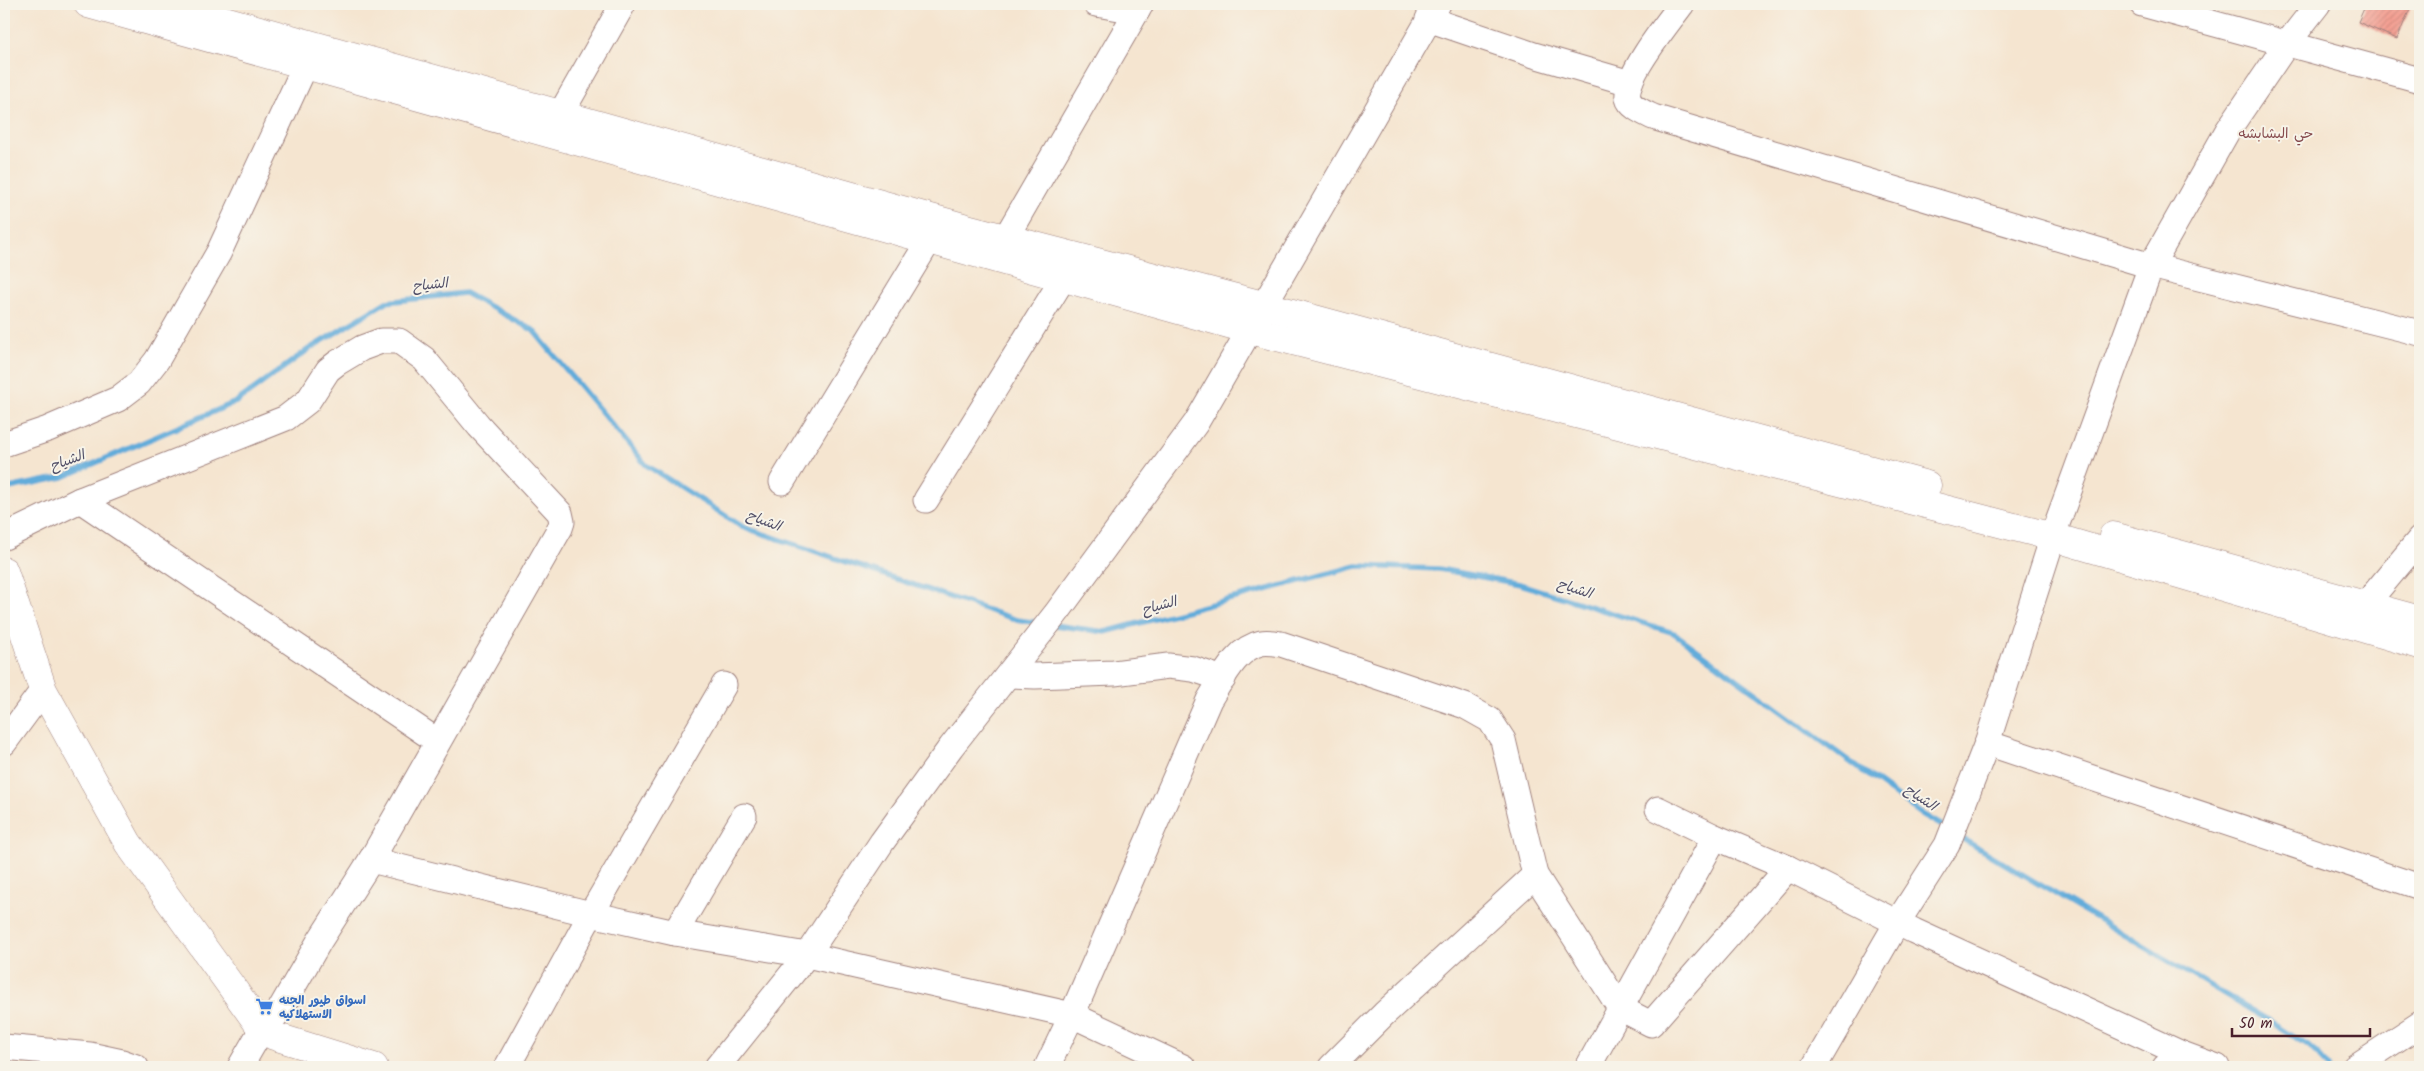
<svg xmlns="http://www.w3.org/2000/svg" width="2424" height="1071" viewBox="0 0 2424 1071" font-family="Kalam,'Playpen Sans Arabic',sans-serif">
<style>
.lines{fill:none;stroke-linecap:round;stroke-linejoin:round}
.stream{stroke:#62acda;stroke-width:5.5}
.building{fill:url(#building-hatch)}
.minor-casing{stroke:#a0827e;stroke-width:27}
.major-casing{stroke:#a0827e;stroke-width:29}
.minor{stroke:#fff;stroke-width:25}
.major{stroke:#fff;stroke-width:28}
.labels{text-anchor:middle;stroke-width:4;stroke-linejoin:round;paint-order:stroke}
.shop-label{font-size:12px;font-weight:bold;fill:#366cbe;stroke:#f7f3e8;text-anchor:start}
.neighbourhood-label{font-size:14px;fill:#864b4e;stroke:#f7f3e8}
.water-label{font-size:14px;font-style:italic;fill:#525068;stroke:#f7f3e8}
</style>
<defs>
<pattern id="building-hatch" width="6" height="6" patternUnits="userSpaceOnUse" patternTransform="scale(1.25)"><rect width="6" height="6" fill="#f59c8f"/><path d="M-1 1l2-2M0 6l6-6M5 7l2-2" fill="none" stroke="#c87f75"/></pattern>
</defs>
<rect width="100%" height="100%" fill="#f7f3e8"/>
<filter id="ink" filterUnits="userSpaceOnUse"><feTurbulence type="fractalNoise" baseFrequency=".02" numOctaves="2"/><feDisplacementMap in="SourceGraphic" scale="10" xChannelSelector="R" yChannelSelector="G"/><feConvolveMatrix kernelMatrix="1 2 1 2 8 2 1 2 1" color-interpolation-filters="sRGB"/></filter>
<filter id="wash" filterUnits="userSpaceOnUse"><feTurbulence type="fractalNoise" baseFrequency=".0096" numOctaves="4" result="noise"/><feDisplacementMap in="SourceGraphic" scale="20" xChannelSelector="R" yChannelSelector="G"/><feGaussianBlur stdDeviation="1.12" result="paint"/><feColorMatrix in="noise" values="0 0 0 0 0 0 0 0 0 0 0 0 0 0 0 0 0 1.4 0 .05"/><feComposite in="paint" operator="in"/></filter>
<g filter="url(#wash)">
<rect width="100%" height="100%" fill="#f5e5d0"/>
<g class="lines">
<g class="stream">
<path d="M4 489 63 477 236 402 309 349 386 302 465 293 533 330 646 465 743 527 1017 620 1040 623"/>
<path d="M1054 625 1105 632 1357 566 1439 569 1520 584 1674 633 1920 813 1946 828"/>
<path d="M1956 835 2278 1026 2319 1053 2328 1067"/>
</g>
</g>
<g id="blocks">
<path class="building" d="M2366 4H2412L2397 39 2358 22Z"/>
</g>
</g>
<g filter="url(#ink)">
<use href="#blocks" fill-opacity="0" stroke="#a0827e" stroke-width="1"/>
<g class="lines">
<defs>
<g id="minor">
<path d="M1096 4 1137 11 1141 4"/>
<path d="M1682 4C1669 21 1624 77 1628 98 1630 107 1645 113 1653 117L2151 266 2420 333"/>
<path d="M2142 4 2420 80"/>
<path d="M1428 19 1534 55 1630 83"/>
<path d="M551 131 623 4"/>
<path d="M1005 239 1137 11"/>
<path d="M4 444 48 429 118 399 139 383 157 360 219 252 306 64"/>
<path d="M782 482 930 239"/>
<path d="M80 500 437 741"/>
<path d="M926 500 1064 277"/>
<path d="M4 537 80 500 286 418 308 401 328 370 337 363 362 348 381 341H399L424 359 479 426 560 513 562 522 560 528 371 860 320 940 278 1013 262 1029 240 1067"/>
<path d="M2365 605 2420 539"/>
<path d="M1009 675 1035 676 1114 673 1168 666 1193 669 1223 679"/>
<path d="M4 743 43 690"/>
<path d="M1987 743 2420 887"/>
<path d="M1658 809 1715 837 1788 868 1914 931 2182 1054"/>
<path d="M371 860 591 914 675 933 807 955 1072 1015 1183 1067"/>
<path d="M675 933 744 816"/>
<path d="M4 1047 90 1055 122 1062 136 1067"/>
<path d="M507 1067 591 914 724 685"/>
<path d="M717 1067 807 955 882 842 951 747 1058 611 1196 423 1438 4"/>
<path d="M1047 1067 1072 1015 1209 700C1222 680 1236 648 1261 643 1267 642 1275 643 1281 644L1465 706 1490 720 1503 740 1535 875 1620 1008 1651 1024 1788 868"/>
<path d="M1331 1067 1384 1014 1535 875"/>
<path d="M1588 1067 1715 837"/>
<path d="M1814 1067 1897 923 1947 845 1987 743 2058 521 2151 266 2228 130 2286 45 2318 4"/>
<path d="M2165 1067 2182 1054 2217 1067"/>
<path d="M2355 1067 2420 1024"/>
</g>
<g id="major">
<path d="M88 4 1250 330 2053 537 2420 645"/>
<path d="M167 4 970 229 1263 305 1927 485"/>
<path d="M2113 536 2420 620"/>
<path d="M4 571 43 690 128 843 262 1029 274 1036 374 1067"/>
</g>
</defs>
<use href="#minor" class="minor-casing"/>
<use href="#major" class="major-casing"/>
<use href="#minor" class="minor"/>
<use href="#major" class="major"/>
</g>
</g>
<defs>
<symbol id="supermarket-bare" viewBox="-9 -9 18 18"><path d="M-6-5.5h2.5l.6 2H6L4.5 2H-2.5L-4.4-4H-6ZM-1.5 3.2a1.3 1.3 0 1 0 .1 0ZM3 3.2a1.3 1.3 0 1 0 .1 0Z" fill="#3f7fe0" stroke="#f7f3e8" stroke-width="2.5" paint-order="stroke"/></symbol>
</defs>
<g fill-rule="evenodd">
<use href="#supermarket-bare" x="252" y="994" width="25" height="25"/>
</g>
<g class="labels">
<g class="shop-label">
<text x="279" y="1004">اسواق طيور الجنه<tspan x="279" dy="14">الاستهلاكيه</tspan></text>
</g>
<g class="neighbourhood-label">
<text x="2276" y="138">حي البشابشه</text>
</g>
<g class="water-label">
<text transform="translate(430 284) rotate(-6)" y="5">الشياح</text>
<text transform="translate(67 460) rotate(-20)" y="5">الشياح</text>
<text transform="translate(764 520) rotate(21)" y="5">الشياح</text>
<text transform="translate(1575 588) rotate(18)" y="5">الشياح</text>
<text transform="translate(1159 605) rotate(-15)" y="5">الشياح</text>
<text transform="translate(1921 797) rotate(34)" y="5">الشياح</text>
</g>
</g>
<rect width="2424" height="1071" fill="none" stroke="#f7f3e8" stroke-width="20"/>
<path d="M2232 1028v8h138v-8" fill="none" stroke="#4a1f2b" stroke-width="2.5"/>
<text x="2239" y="1028" font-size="15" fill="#4a1f2b" stroke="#f7f3e8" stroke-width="4" paint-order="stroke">50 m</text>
</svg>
